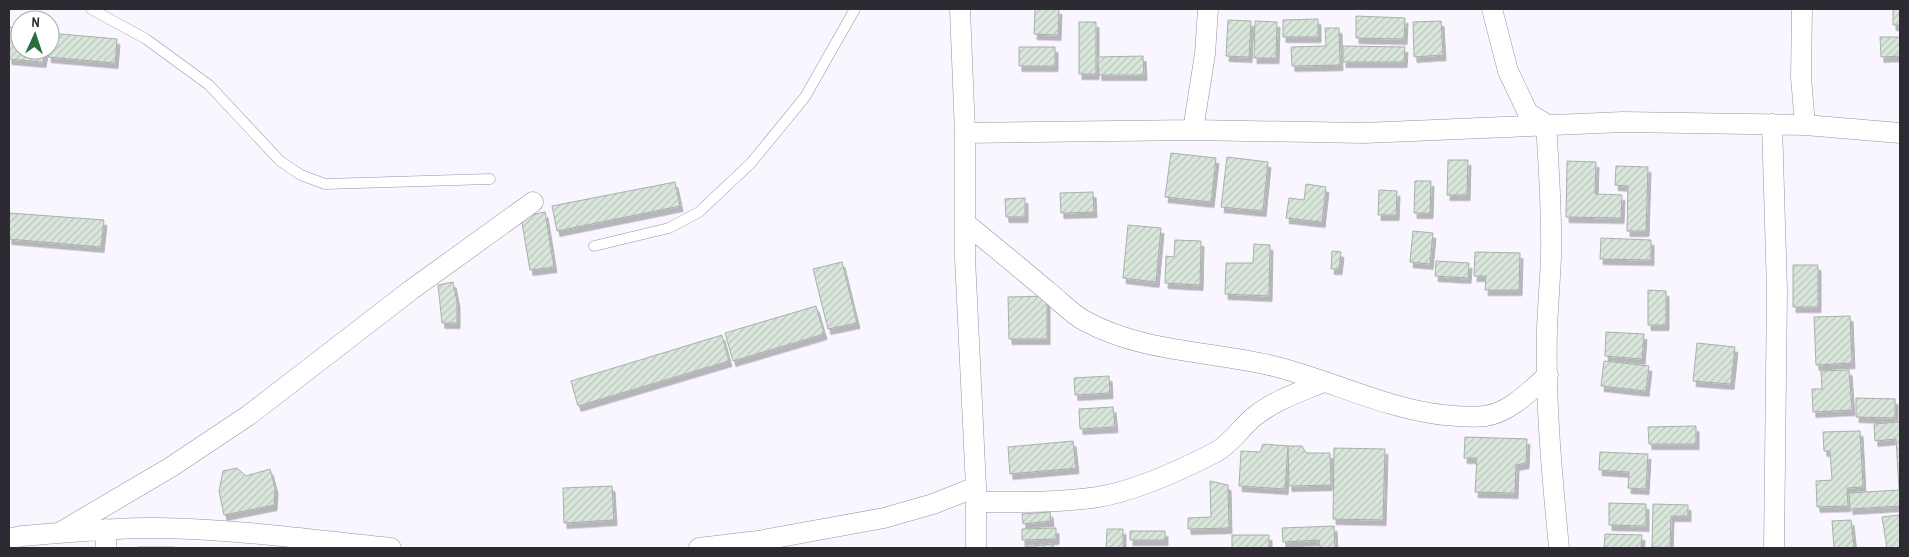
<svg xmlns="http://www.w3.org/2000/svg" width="1909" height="557" font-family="'Archivo Narrow',sans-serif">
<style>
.building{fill:url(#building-hatch);stroke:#a5b2a7;filter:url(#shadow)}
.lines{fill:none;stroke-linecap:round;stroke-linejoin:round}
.service-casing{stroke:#9792a0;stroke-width:11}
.minor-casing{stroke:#9792a0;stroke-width:21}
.service{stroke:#fff;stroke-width:10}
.minor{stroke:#fff;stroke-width:20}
</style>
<defs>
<pattern id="building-hatch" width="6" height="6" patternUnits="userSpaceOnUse" patternTransform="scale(1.25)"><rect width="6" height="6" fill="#d9e6db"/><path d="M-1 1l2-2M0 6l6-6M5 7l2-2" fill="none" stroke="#bbc5bc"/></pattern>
<filter id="shadow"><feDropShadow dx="3" dy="5.5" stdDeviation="0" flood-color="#0004"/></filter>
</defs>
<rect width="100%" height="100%" fill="#f9f6ff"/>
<!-- building -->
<path class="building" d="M 1035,9 L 1059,9 L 1058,35 L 1034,34 Z
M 1893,9 L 1900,9 L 1900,25 L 1893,25 Z
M 1356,16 L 1405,18 L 1404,39 L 1356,38 Z
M 1318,19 L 1318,37 L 1283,37 L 1283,20 Z
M 1228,20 L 1251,21 L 1249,57 L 1226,56 Z
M 1255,21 L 1277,22 L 1276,58 L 1254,58 Z
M 1441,21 L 1443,55 L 1414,57 L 1413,22 Z
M 1079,22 L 1096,22 L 1096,74 L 1079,74 Z
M 9,27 L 20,28 L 20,50 L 45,50 L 43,62 L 9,59 Z
M 1325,28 L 1339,28 L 1340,65 L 1292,66 L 1291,47 L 1326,46 Z
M 50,33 L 117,39 L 115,63 L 48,57 Z
M 1880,37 L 1900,37 L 1900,56 L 1881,57 Z
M 1343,46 L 1405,47 L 1404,62 L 1343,62 Z
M 1019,47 L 1055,47 L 1055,66 L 1019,66 Z
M 1143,56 L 1144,75 L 1099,75 L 1098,57 Z
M 1171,153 L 1216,158 L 1211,202 L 1165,197 Z
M 1227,157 L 1268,162 L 1263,211 L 1221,207 Z
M 1448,160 L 1468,160 L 1467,195 L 1447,195 Z
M 1567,161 L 1596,162 L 1595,194 L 1622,195 L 1621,218 L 1566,217 Z
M 1616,166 L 1648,167 L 1646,231 L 1627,231 L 1628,186 L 1615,185 Z
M 1415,181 L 1431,181 L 1430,213 L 1414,213 Z
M 675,182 L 680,206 L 557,231 L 552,206 Z
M 1306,184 L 1326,187 L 1322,222 L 1286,218 L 1289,198 L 1304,200 Z
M 1379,190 L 1397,191 L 1396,215 L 1378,215 Z
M 1093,192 L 1094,212 L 1061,213 L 1060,193 Z
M 1025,198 L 1025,217 L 1006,217 L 1005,199 Z
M 545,212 L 554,267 L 530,270 L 521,217 Z
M 9,213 L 104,220 L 101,247 L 9,239 Z
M 1128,225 L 1161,228 L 1156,282 L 1123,278 Z
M 1413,231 L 1433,233 L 1430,264 L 1410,262 Z
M 1601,238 L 1651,240 L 1651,260 L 1600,259 Z
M 1175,240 L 1201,241 L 1200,285 L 1165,283 L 1166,256 L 1174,257 Z
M 1254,244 L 1270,245 L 1269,296 L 1225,294 L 1226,263 L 1253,263 Z
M 1332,251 L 1341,252 L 1339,269 L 1331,269 Z
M 1475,252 L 1520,253 L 1519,290 L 1485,290 L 1486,276 L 1474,276 Z
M 1436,261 L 1469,263 L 1468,278 L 1435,276 Z
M 842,262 L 857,323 L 828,329 L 813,269 Z
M 1793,265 L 1818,265 L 1818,307 L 1793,307 Z
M 453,282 L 457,302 L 457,323 L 442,323 L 438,285 Z
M 1648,290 L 1666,291 L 1666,325 L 1648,325 Z
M 1047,296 L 1047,339 L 1009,339 L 1008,297 Z
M 816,306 L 824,334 L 733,361 L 725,333 Z
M 1850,316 L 1852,363 L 1816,365 L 1814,317 Z
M 1606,332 L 1644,334 L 1642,359 L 1605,356 Z
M 722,335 L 729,361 L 578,406 L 571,381 Z
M 1697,343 L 1735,347 L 1731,384 L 1693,381 Z
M 1604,361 L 1649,366 L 1646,391 L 1601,386 Z
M 1849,370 L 1852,410 L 1813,412 L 1812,389 L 1822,389 L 1821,371 Z
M 1109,376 L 1110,393 L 1075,395 L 1074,378 Z
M 1856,398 L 1895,399 L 1895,418 L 1856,417 Z
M 1113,407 L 1115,427 L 1080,429 L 1079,409 Z
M 1900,422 L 1900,506 L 1850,509 L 1849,493 L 1899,490 L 1896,439 L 1875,441 L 1874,424 Z
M 1696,426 L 1696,444 L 1649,444 L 1648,427 Z
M 1860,431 L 1863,487 L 1847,488 L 1848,506 L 1817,507 L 1816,481 L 1832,480 L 1830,451 L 1824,451 L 1823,432 Z
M 1465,437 L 1527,439 L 1526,463 L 1516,465 L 1515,493 L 1475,492 L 1477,458 L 1464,458 Z
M 1073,441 L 1076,468 L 1010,474 L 1008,447 Z
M 1263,444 L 1288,446 L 1285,489 L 1239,486 L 1241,451 L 1260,452 Z
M 1288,446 L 1302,446 L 1306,453 L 1330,453 L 1331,485 L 1289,486 Z
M 1334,448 L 1385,449 L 1383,520 L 1333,519 Z
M 1600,452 L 1648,454 L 1646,489 L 1628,488 L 1629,472 L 1599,470 Z
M 237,468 L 246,476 L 270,469 L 275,488 L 274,505 L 224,515 L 219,491 L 223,471 Z
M 1210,481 L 1228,485 L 1229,528 L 1188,529 L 1188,518 L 1211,517 Z
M 612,486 L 614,520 L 564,523 L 563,488 Z
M 1609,503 L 1646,504 L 1646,526 L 1609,525 Z
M 1653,504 L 1688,505 L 1688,516 L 1671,516 L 1670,548 L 1652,547 Z
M 1050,512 L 1051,521 L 1023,524 L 1022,514 Z
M 1899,515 L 1900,548 L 1887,548 L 1882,517 Z
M 1851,520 L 1854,548 L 1834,548 L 1832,521 Z
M 1334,526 L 1335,548 L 1320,548 L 1319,540 L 1283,542 L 1282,528 Z
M 1056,528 L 1056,539 L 1022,540 L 1022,529 Z
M 1107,529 L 1123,529 L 1123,548 L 1106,548 Z
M 1130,531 L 1165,531 L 1165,540 L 1130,540 Z
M 1605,534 L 1642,535 L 1641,548 L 1604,548 Z
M 1232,535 L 1269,535 L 1269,548 L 1232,548 Z
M 1053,544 L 1054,548 L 1024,548 L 1024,547 Z
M 138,547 L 175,547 L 175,548 L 138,548 Z"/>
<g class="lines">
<defs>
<path id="service" d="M 91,9 L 146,39 L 209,85 L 280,161 L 301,175 L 325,184 L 490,179
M 594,246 L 669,228 L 699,212 L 751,163 L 805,97 L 855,9"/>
<path id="minor" d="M 960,9 L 965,133 L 965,258 L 976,487 L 976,548
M 1492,9 L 1508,71 L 1528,113 L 1546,124 C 1549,168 1552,212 1551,257 C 1550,281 1548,305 1547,329 C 1545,402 1552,475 1559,548
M 1802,9 L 1801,77 L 1805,125
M 1772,124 L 1777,290 L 1774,548
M 1193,130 L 1205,54 L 1208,9
M 965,133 L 1193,130 L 1364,133 L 1623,122 L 1805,125 L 1900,133
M 965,223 C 994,246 1022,270 1050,293 C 1061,302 1073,315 1085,321 C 1142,352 1208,351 1269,365 C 1329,379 1382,408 1444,415 C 1457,416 1471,418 1485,416 C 1509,413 1530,391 1548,375
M 976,502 C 1017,502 1058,503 1098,497 C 1135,491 1183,469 1216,452 C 1232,443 1241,427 1255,416 C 1275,400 1300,392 1323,382
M 59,533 L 171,467 L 249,415 L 411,290 L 533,202
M 9,539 L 21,536 C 66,533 112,527 157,528 C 235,529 314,540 391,548
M 106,548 L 106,529
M 699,548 L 758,541 L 884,518 L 933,504 L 976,487"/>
</defs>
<!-- service casing -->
<use href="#service" class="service-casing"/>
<!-- minor casing -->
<use href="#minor" class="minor-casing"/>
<!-- service -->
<use href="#service" class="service"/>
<!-- minor -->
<use href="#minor" class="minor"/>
</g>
<!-- border -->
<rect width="1909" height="557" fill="none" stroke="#2d2b31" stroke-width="20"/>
<!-- north arrow -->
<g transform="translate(35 35) rotate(3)"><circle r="24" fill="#ffffff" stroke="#abaaad"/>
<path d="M0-4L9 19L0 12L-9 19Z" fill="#286f3b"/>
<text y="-8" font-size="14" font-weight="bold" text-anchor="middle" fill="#2d2b31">N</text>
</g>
</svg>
